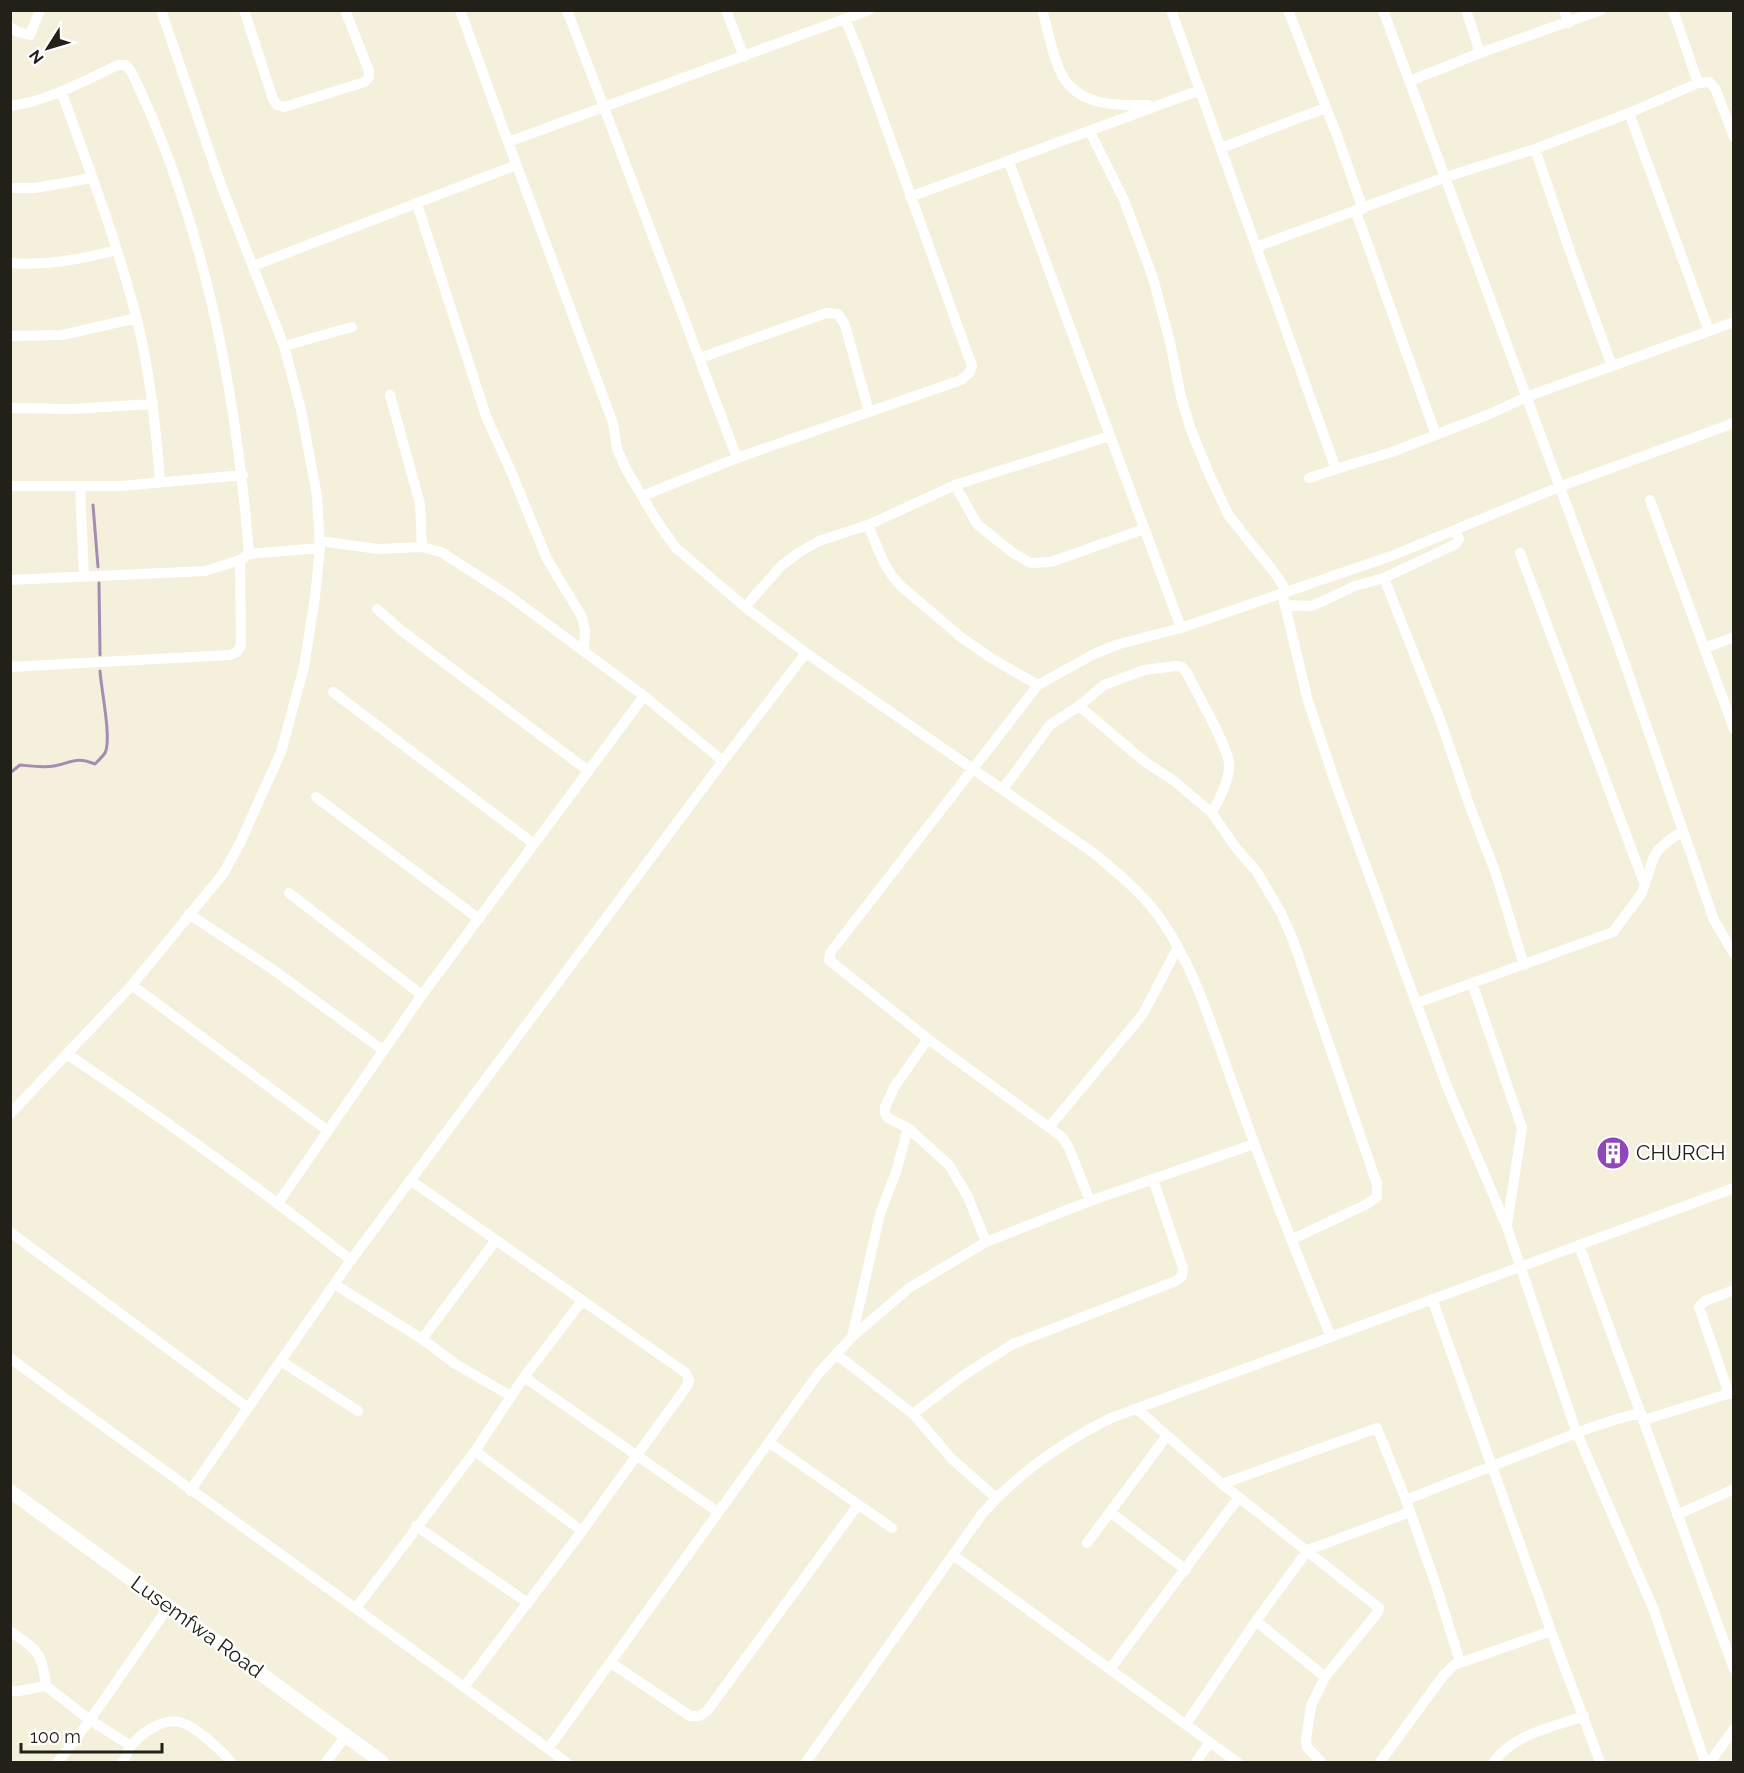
<svg xmlns="http://www.w3.org/2000/svg" width="1744" height="1773" font-family="Raleway,sans-serif">
<style>
.lines{fill:none;stroke-linecap:round;stroke-linejoin:round}
.stream{stroke:#a48cb2;stroke-width:3}
.minor{stroke:#fff;stroke-width:10}
.tertiary{stroke:#fff;stroke-width:14}
.labels{text-anchor:middle;stroke-width:4.5;stroke-linejoin:round;paint-order:stroke}
.poi-label{font-size:21px;fill:#222119;stroke:#fff;text-anchor:start}
.street-label{font-size:21px;fill:#222119;stroke:#fff}
</style>
<rect width="100%" height="100%" fill="#f5f0db"/>
<g class="lines">
<!-- stream -->
<path class="stream" d="M 93,505 L 98,567
M 99,583 L 100,655
M 10,773 L 20,765 C 31,766 43,768 54,766 C 71,763 76,756 95,764 C 98,761 102,757 105,753 C 112,739 101,689 100,671"/>
<!-- minor -->
<path class="minor" d="M 244,10 L 273,99 L 277,105 L 284,107 L 365,82 L 369,77 L 369,71 L 345,10
M 460,10 L 508,142 L 613,423 L 617,449 L 627,471 L 658,523 L 676,548 L 745,607 L 806,653 L 1095,854 C 1118,874 1145,895 1162,921 C 1199,975 1217,1043 1240,1104 C 1268,1183 1299,1260 1331,1337
M 567,10 L 737,458
M 726,10 L 744,57
M 1042,10 C 1049,31 1051,54 1061,73 C 1077,106 1116,106 1148,105
M 1171,10 L 1336,469 L 1392,452 L 1492,413 L 1526,397 L 1734,322
M 1288,10 L 1336,133 L 1363,209
M 1383,10 L 1618,644 L 1714,920 L 1734,954
M 1466,10 L 1480,53
M 1564,10 L 1569,23
M 1673,10 L 1698,83
M 10,27 L 18,32 L 30,35 L 40,10
M 1410,81 L 1480,53 L 1601,10
M 61,91 C 88,165 116,239 136,316 C 150,370 156,427 160,482
M 10,106 C 49,101 83,81 118,65 L 126,65 L 131,71 C 204,221 236,389 249,554
M 1629,113 L 1709,331
M 1090,132 L 1124,200 L 1153,278 L 1170,342 L 1181,397 L 1191,430 L 1209,474 L 1229,516 L 1274,572 L 1287,592
M 508,142 L 869,10
M 1221,148 L 1325,108
M 1535,149 L 1572,257 L 1612,366
M 1009,162 L 1181,628
M 10,188 L 35,188 L 92,178
M 910,197 L 1200,90
M 417,204 L 487,419 L 510,469 L 547,559 L 582,617 L 585,630 L 584,649
M 1356,212 L 1436,435
M 1256,247 L 1446,177 L 1535,149 L 1629,113 L 1698,83 L 1709,82 L 1715,88 L 1734,137
M 10,263 C 47,266 82,259 117,250
M 253,266 L 516,165
M 10,336 L 62,335 L 137,318
M 284,346 L 352,327
M 700,358 L 826,313 L 838,314 L 845,325 L 869,412
M 390,395 L 420,504 L 422,547
M 10,408 L 71,409 L 153,404
M 1309,478 L 1336,469
M 955,485 L 977,524 L 1013,553 L 1031,563 L 1051,562 L 1144,529
M 10,486 L 121,486 L 243,475
M 80,487 L 84,575
M 642,496 L 737,458 L 961,380 L 969,373 L 972,366 L 860,55 L 845,19
M 1650,500 L 1734,729
M 868,525 L 883,561 L 892,576 L 902,587 L 962,638 L 991,658 L 1038,685
M 320,541 L 378,549 L 422,547 L 441,552 L 508,595 L 644,696
M 1520,553 L 1645,885
M 1384,578 L 1441,722 L 1470,807 L 1495,871 L 1524,965
M 10,580 L 205,571 L 240,560 L 249,554 L 320,548
M 1282,593 L 1308,701 L 1335,782 L 1446,1084 L 1507,1227 L 1576,1431 L 1653,1608 L 1705,1762
M 1285,605 L 1311,606 L 1321,602 L 1355,586 L 1384,578 L 1456,544 L 1459,539 L 1455,530
M 745,607 L 780,567 L 798,553 L 819,541 L 868,525 L 955,485 L 1110,436
M 377,609 L 402,631 L 587,770
M 1705,648 L 1734,637
M 10,667 L 230,655 L 237,652 L 241,645 L 240,560
M 333,692 L 534,844
M 1079,706 L 1145,762 L 1173,780 L 1212,813 L 1236,848 L 1257,872 L 1281,913 L 1293,940 L 1377,1184 L 1377,1197 L 1367,1204 L 1291,1240
M 1003,789 L 1050,725 L 1079,706 L 1104,685 L 1144,670 L 1176,666 L 1182,667 L 1187,673 C 1196,692 1228,746 1229,764 C 1230,780 1219,799 1212,813
M 316,797 L 479,919
M 289,893 L 422,995
M 189,914 L 275,971 L 384,1051
M 1472,983 L 1522,1128 L 1507,1225
M 132,985 L 328,1131
M 1417,1003 L 1613,932 L 1642,893 L 1653,859 L 1658,850 L 1672,838 L 1683,832
M 928,1039 L 895,1086 L 885,1107 L 885,1113 L 888,1118 L 908,1128 L 949,1165 L 968,1197 L 986,1242
M 67,1054 C 164,1119 259,1188 351,1260
M 10,1114 L 132,985 L 223,874 L 240,843 L 281,752 L 304,667 L 315,597 L 320,548 L 317,496 L 301,410 L 284,346 L 221,185 L 161,10
M 1050,1126 L 1143,1014 L 1178,947
M 410,1180 L 686,1373 L 689,1381 L 687,1386 L 582,1531 L 464,1687
M 1090,1201 L 1069,1148 L 1062,1137 L 928,1039 L 829,960 L 830,953 L 1038,685 L 1094,654 L 1119,644 L 1181,628 L 1394,555 L 1559,487 L 1734,423
M 278,1203 L 422,995 L 644,696 L 723,761
M 10,1232 L 248,1408
M 1579,1245 L 1734,1669
M 334,1284 L 422,1339 L 457,1365 L 511,1396
M 1432,1299 L 1551,1631 L 1600,1762
M 852,1337 L 880,1214 L 896,1172 L 908,1128
M 422,1339 L 496,1240
M 836,1354 L 913,1414 L 952,1459 L 996,1498
M 10,1358 C 195,1494 383,1626 566,1762
M 281,1361 L 358,1411
M 524,1377 L 718,1512
M 1729,1394 L 1699,1307 L 1705,1301 L 1734,1290
M 1137,1409 L 1222,1484 L 1379,1608 L 1378,1612 L 1325,1677 L 1311,1706 L 1306,1740 L 1307,1747 L 1321,1762
M 913,1414 L 964,1375 L 1013,1344 L 1176,1281 L 1182,1276 L 1183,1268 L 1153,1179
M 1644,1420 L 1734,1392
M 770,1443 L 892,1528
M 475,1451 L 582,1531
M 1222,1484 L 1377,1428 L 1406,1500 L 1437,1588 L 1460,1662
M 190,1491 L 351,1260 L 723,761 L 806,653
M 1406,1500 C 1448,1483 1490,1467 1531,1451 C 1570,1436 1599,1422 1641,1413
M 1110,1512 L 1186,1570
M 1677,1515 L 1734,1489
M 416,1526 L 528,1603
M 1087,1543 L 1166,1437
M 953,1555 L 1237,1762
M 356,1608 L 475,1451 L 524,1377 L 582,1301
M 1256,1621 L 1325,1677
M 10,1631 C 38,1651 42,1652 46,1686 L 90,1720 L 131,1746
M 611,1663 L 690,1716 L 699,1716 L 707,1711 L 858,1505
M 1110,1669 L 1239,1497
M 10,1691 L 19,1691 L 46,1686
M 1186,1724 L 1256,1621 L 1308,1550 L 1410,1512
M 548,1749 L 818,1374 L 852,1337 L 909,1288 L 986,1242 L 1090,1201 L 1254,1144
M 58,1762 L 90,1720 L 169,1606
M 123,1762 C 126,1757 128,1750 131,1746 C 142,1732 163,1718 180,1722 C 195,1726 222,1751 231,1762
M 326,1762 L 346,1736
M 806,1762 L 982,1514 C 1018,1473 1063,1442 1111,1418 L 1734,1188
M 1196,1762 L 1210,1742
M 1380,1762 L 1443,1676 L 1454,1665 L 1551,1631
M 1494,1762 C 1513,1734 1553,1727 1584,1716
M 1710,1762 L 1734,1729"/>
<!-- tertiary -->
<path class="tertiary" d="M 10,1491 L 382,1762"/>
</g>
<!-- icons -->
<defs>
<symbol id="building-disc" viewBox="-11 -11 22 22"><circle r="9.5" fill="#9047ba" stroke="#fff"/><path d="M-4-6H4V6H1V3H-1V6H-4ZM-2.5-4.3h1.7v1.8h-1.7ZM.8-4.3h1.7v1.8H.8ZM-2.5-1h1.7V.8h-1.7ZM.8-1h1.7V.8H.8Z" fill="#fff"/></symbol>
</defs>
<g fill-rule="evenodd">
<use href="#building-disc" x="1594" y="1134" width="38" height="38"/>
</g>
<g class="labels">
<!-- poi labels -->
<g class="poi-label">
<text x="1636" y="1160">CHURCH</text>
</g>
<!-- street labels -->
<g class="street-label">
<text transform="translate(197 1627) rotate(36)" y="7">Lusemfwa Road</text>
</g>
</g>
<!-- border -->
<rect width="1744" height="1773" fill="none" stroke="#222119" stroke-width="24"/>
<!-- north arrow -->
<g transform="translate(48 48) rotate(233)" stroke="#ffffff" stroke-width="4.5" paint-order="stroke">
<path d="M0-4.5L10 22L0 15L-10 22Z" fill="#222119"/>
<text y="-9" font-size="16" font-weight="bold" text-anchor="middle" fill="#222119">N</text>
</g>
<!-- scale -->
<path d="M21 1743v9h141v-9" fill="none" stroke="#222119" stroke-width="3"/>
<text x="30" y="1743" font-size="18" fill="#222119" stroke="#ffffff" stroke-width="4.5" paint-order="stroke">100 m</text>
</svg>
